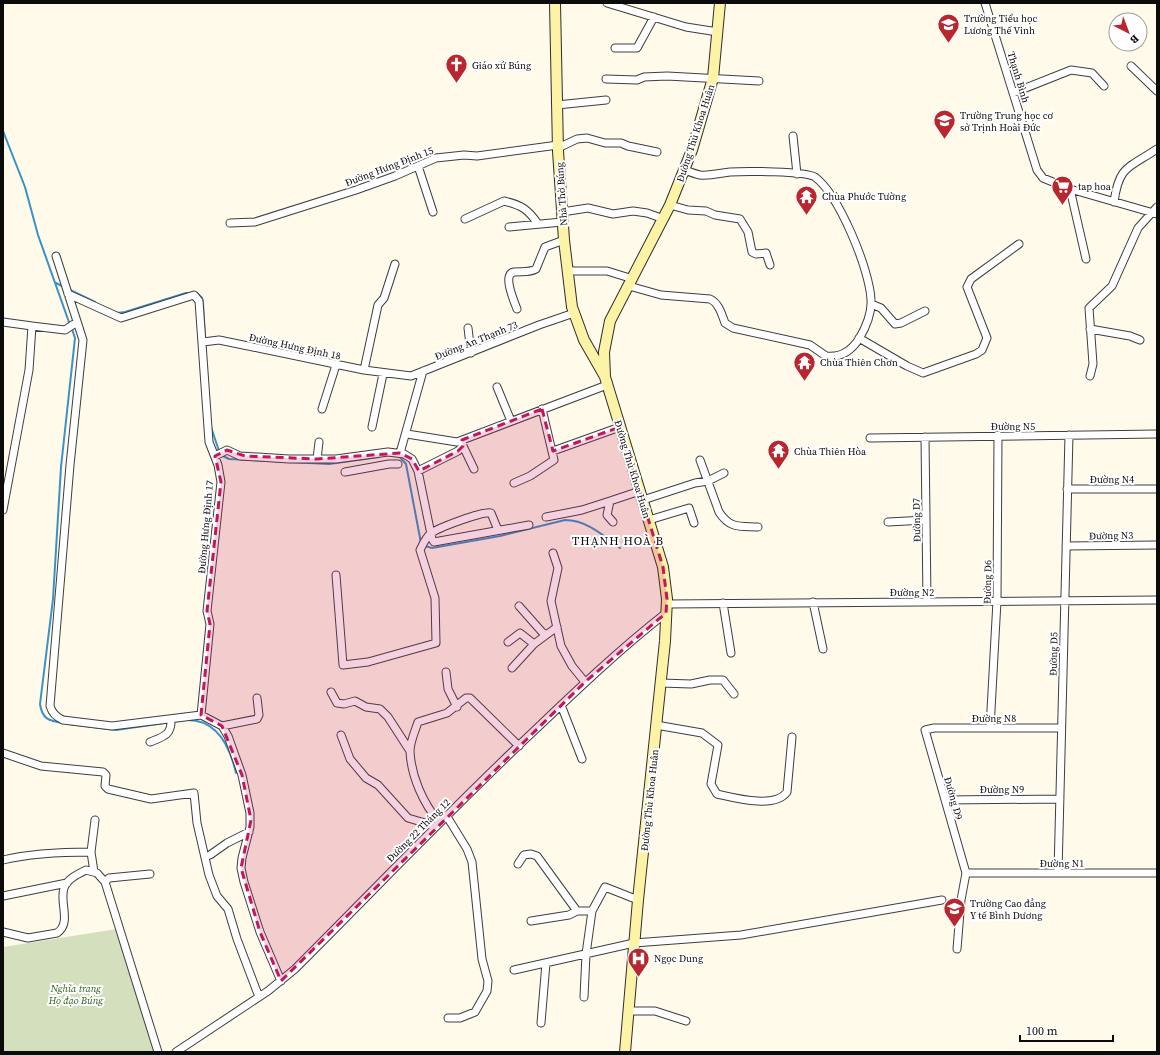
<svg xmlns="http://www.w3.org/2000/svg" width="1160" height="1055" font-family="'Source Serif 4',serif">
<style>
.cemetery{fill:#d4dfbd}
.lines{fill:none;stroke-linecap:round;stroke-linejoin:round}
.stream{stroke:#3892ca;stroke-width:2}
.street-casing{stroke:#3e3e3e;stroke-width:9}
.secondary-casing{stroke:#2d2d2d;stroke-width:12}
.street{stroke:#fff;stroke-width:7}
.secondary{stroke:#fdf3a6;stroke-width:10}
.marked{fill:#c2185b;fill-opacity:0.2;stroke:#c2185b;stroke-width:3;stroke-dasharray:8 5;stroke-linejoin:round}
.labels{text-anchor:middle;stroke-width:4;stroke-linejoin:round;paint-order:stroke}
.poi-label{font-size:10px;fill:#0b0b0b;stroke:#fff;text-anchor:start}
.street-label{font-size:10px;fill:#0b0b0b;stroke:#fff}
.park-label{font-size:10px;font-style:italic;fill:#2c611e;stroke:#fff}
.quarter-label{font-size:12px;letter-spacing:1px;fill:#0b0b0b;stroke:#fff}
</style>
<rect width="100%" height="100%" fill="#fffaea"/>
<!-- cemetery -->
<path class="cemetery" d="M 117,929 L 156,1052 L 3,1052 L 3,947 Z"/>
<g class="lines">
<!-- stream -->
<path class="stream" d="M 3,131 L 25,187 L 38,235 L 70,325
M 56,283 L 64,287
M 68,289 L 95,302
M 117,313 L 125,312 L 186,293 L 197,293 L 202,298 L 203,303 L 206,355
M 211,427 L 219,451
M 221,455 L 229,459 L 329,464 L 379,457
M 399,456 L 406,464 L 421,543
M 425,546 L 432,548 L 500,536 L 565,520 C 587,520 604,536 620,548
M 188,720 C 218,720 230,747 236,773
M 63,723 C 49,721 42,719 40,704 L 53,599 L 61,467 L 75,338 L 72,329
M 69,724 L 116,730 L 178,721"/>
<defs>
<path id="street" d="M 607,3 L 686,27 L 718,32
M 985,3 L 1037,170 L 1043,178 L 1070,189 L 1157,214
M 615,48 L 637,48 L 654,17
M 1131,66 L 1157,91
M 606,79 L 637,80 L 644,77 L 667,76 L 759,81
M 1013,93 L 1071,70 L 1092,73 L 1104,86
M 557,105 L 606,100
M 793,136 L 797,174
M 558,148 L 577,139 L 587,138 L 605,143 L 621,143 L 628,146 L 657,152
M 418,166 L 433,212
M 1070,189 L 1086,259
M 1114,202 C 1119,165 1129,168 1157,149
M 670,205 L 688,210 L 706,211 L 715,215 L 740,219 L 748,232 L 752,252 L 756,254 L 766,253 L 770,265
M 562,212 L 588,208 L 613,214 L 633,211 L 647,213 L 664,219
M 465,219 L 504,201 C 521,205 528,209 538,224
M 230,223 L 255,222 L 356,190 L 395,176 L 436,158 L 464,155 L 477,156 L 558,145
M 509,227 L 562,222
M 56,256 L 83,340 L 70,465 L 50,706 C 52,713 56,717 63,720 L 112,726 L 201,715 L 222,726 L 228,736 L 242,775 L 250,813 L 250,827 L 242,858 L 241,868 L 244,882 L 260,932 L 281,981
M 568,271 L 607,271 L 633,279
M 629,286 L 661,295 L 710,299 C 719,303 722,315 725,323 L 733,328 L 810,345 L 826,356 C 840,358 851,351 859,339 C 866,327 872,314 871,300 C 870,270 839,195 815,177 C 805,171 744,171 730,172 C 721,173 710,176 700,175 C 695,174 690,172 685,170
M 68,294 L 121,318 L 194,295 L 199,301 L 209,442 L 218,465 L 221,482 L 207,611 L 210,624 L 201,715
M 871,304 L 881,308 L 895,324 L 901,323 L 925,311
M 517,309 C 514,301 502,274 514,272 C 522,271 529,273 536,269 L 545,247 L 564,240
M 3,322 L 32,326
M 468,328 L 471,353
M 1090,329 L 1130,336 L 1140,340
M 859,338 L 907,366 L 923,373 L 976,354 L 982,350 L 987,338 L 967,287 L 971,279 L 1019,244
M 203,342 L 219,340 L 364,370 L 411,376 L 539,325 L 574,313
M 364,370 L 378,305 L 384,298 L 395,264
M 1090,376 L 1093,364 L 1089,308 L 1112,286 L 1138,228 L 1157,207
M 497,387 L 511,421
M 322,409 L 336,365
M 372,427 L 383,374
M 407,434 L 457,442 L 607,385
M 925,437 L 927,601
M 870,438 L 1157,434
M 463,446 L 474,469
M 553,451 L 620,427
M 400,453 L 423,371
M 215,456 L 227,450 L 240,456 L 289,459 L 336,459 L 388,452 L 404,454 L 412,459 L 418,471 L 432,539 L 434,542 L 529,525
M 317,459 L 319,442
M 700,460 L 719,512 C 730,529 740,526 758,527
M 418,471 L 458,451 L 463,446 L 462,440
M 345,472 L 389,464 L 398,464
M 514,483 L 530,476 L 554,460 L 542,409
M 1067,489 L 1157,489
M 643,500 L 695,483 L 708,481 L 724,473
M 3,510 L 29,370 L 32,326 L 65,330 L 77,322
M 546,517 L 582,510 L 610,501
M 649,520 L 689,508 L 694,523
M 613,522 L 607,515 L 610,501 L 640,491
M 888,522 L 926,520
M 1066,546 L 1157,545
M 553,553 L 558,568 L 551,601 L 561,646 L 572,666 L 585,682
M 336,575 L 343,665 L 368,662 L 436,643 L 435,598 L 420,550 C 423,544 425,539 430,534 C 437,528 483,511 491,513 L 498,530
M 813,602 L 823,649
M 723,603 L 731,653
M 667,604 L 1157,600
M 519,606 L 542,632 L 545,634
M 508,642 L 520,633 L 534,644
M 512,668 L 534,644 L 557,627
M 446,672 L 448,689 L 457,707
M 661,683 L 691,684 L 710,680 L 723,680 L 734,694
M 331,692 L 337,703 L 344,704 L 355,701 L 366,707 L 380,709 L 388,717 L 410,751
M 561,705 L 582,759
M 656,725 L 702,733 L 718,745 L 711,784 L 717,794 C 735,798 775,809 787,792 L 792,737
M 222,726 L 257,719 L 259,715 L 257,698
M 990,728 L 997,601 L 998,435
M 341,735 L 350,759 L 366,778 L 378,785 L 408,818 L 435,826
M 150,742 C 163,737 172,735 171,719
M 3,753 L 41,766 L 103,772 L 106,775 L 105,786 L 108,789 L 151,799 L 194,793 L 197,823 L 209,875 L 217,896 L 228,909 L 237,939 L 259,997
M 945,800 L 1060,799
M 446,815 L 467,849 L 472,862 L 482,959 L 488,981 L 487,991 L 475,1012 L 460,1018 L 448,1018
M 439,822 C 423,803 411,776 410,751 C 410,742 415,731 418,722 L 447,713 L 466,698 L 470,698 L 519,746
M 91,852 L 95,820
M 210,855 L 227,843 L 249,832
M 3,860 C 32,853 61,852 91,852 L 94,872
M 518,864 L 524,855 L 531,854 L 537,856 L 577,911 L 592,911 L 605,887 L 638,900
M 966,873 L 1157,873
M 1058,873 L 1069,435
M 150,874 L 109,878 L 105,882 L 158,1052
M 3,896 L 67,883
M 531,921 L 569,915 L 577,911
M 3,932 L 28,938 L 57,933 C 72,923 59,902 64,888 C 67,879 78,874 86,870 L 97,873 L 105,882
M 957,949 L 961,900 L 966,873 L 925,730 L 934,728 L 1061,728
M 514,970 L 634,943 L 741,935 L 942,900
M 584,997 L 586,954 L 592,911
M 629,1011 L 655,1011 L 686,1021
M 541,1023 L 546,963
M 176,1052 L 268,991 L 295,969 C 375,889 453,807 535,730 C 578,689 620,649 666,613"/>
<path id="secondary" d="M 555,3 L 558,151 L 564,240 L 572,307 L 584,340 L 604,375
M 625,1052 L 638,900 L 665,641 L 667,599 L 663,567 L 605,377 L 604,352 L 610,321 L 670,205 L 692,150 L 713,78 L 720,3"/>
</defs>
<!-- street casing -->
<use href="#street" class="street-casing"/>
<!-- secondary casing -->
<use href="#secondary" class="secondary-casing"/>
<!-- street -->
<use href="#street" class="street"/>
<!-- secondary -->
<use href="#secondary" class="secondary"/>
</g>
<!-- marked area -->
<path class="marked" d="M 542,409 L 553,451 L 620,427 L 663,567 L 667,599 L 666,613 L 585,682 L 281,981 L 260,932 L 241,868 L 251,820 L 242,775 L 222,726 L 201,715 L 210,624 L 207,611 L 221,482 L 215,456 L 227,450 L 245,456 L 317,459 L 400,453 L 412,459 L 419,471 L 458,451 L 463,446 L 462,440 Z"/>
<!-- icons -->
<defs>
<symbol id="school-pin" viewBox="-11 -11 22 30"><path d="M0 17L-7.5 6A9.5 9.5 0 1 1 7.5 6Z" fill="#b8272f" stroke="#fff"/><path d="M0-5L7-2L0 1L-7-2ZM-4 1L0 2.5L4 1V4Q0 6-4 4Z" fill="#fff"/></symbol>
<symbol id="church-pin" viewBox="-11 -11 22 30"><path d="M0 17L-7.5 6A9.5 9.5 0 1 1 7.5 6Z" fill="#b8272f" stroke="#fff"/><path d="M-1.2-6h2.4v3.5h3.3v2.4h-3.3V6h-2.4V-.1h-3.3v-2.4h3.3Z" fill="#fff"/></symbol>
<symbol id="supermarket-pin" viewBox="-11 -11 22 30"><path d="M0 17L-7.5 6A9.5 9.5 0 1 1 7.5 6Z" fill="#b8272f" stroke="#fff"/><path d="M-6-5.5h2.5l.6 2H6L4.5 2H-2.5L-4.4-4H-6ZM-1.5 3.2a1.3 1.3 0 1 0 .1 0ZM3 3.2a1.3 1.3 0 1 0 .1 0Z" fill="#fff"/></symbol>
<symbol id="temple-pin" viewBox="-11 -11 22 30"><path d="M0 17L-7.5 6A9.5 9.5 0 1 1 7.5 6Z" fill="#b8272f" stroke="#fff"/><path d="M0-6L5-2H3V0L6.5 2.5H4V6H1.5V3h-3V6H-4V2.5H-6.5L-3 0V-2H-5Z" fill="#fff"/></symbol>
<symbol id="university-pin" viewBox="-11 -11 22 30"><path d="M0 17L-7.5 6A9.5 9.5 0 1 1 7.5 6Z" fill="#b8272f" stroke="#fff"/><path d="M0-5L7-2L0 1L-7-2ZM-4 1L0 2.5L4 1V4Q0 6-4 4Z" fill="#fff"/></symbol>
<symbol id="hospital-pin" viewBox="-11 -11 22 30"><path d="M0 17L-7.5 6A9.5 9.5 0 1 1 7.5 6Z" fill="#b8272f" stroke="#fff"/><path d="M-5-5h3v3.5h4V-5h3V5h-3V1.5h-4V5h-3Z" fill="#fff"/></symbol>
</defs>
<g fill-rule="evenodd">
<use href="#school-pin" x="936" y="12" width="25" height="34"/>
<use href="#church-pin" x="444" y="52" width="25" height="34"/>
<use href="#school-pin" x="932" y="108" width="25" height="34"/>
<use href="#supermarket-pin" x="1050" y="174" width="25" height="34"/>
<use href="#temple-pin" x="794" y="184" width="25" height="34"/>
<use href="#temple-pin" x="792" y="350" width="25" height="34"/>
<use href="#temple-pin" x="766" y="438" width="25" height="34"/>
<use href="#university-pin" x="942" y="896" width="25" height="34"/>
<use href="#hospital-pin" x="626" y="946" width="25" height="34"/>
</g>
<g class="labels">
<!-- poi labels -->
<g class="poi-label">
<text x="964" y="22">Trường Tiểu học<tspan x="964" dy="12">Lương Thế Vinh</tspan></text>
<text x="472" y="69">Giáo xứ Búng</text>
<text x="960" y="119">Trường Trung học cơ<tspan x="960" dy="12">sở Trịnh Hoài Đức</tspan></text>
<text x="1078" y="190">tap hoa</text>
<text x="822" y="200">Chùa Phước Tường</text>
<text x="820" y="366">Chùa Thiên Chơn</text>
<text x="794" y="455">Chùa Thiên Hòa</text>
<text x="970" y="907">Trường Cao đẳng<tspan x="970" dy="12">Y tế Bình Dương</tspan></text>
<text x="654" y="962">Ngọc Dung</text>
</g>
<!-- street labels -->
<g class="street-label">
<text transform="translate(1019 77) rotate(73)" y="4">Thạnh Bình</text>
<text transform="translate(695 133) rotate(-72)" y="4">Đường Thủ Khoa Huân</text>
<text transform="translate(389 166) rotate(-21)" y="4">Đường Hưng Định 15</text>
<text transform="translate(561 194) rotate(-94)" y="4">Nhà Thờ Búng</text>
<text transform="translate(476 340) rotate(-22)" y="4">Đường An Thạnh 73</text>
<text transform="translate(295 346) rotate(12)" y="4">Đường Hưng Định 18</text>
<text x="1013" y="430">Đường N5</text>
<text transform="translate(633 469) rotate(73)" y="4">Đường Thủ Khoa Huân</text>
<text x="1112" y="483">Đường N4</text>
<text transform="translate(916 520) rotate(-91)" y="4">Đường D7</text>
<text transform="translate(205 527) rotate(-85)" y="4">Đường Hưng Định 17</text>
<text transform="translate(1111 535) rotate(-1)" y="4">Đường N3</text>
<text transform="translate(987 582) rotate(-89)" y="4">Đường D6</text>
<text x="912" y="596">Đường N2</text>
<text transform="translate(1053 654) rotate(-89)" y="4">Đường D5</text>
<text x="994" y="722">Đường N8</text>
<text x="1002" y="793">Đường N9</text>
<text transform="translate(954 798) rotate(74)" y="4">Đường D9</text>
<text transform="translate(649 800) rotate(-84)" y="4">Đường Thủ Khoa Huân</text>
<text transform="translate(418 830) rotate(-45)" y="4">Đường 22 Tháng 12</text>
<text x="1062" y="867">Đường N1</text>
</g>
<!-- park labels -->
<g class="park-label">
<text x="76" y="992">Nghĩa trang<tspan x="76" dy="12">Họ đạo Búng</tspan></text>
</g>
<!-- quarter labels -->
<g class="quarter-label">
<text x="618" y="545">THẠNH HOÀ B</text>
</g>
</g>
<!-- border -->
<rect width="1160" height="1055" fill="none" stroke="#0b0b0b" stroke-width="8"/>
<!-- north arrow -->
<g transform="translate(1128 32) rotate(138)"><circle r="19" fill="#ffffff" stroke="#9d9d9d"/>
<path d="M0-3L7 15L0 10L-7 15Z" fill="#b8272f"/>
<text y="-6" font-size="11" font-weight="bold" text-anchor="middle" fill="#0b0b0b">B</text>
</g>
<!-- scale -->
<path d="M1020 1035v6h93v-6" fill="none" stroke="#0b0b0b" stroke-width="2"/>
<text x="1026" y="1035" font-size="12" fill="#0b0b0b" stroke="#ffffff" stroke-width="3" paint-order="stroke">100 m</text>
</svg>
